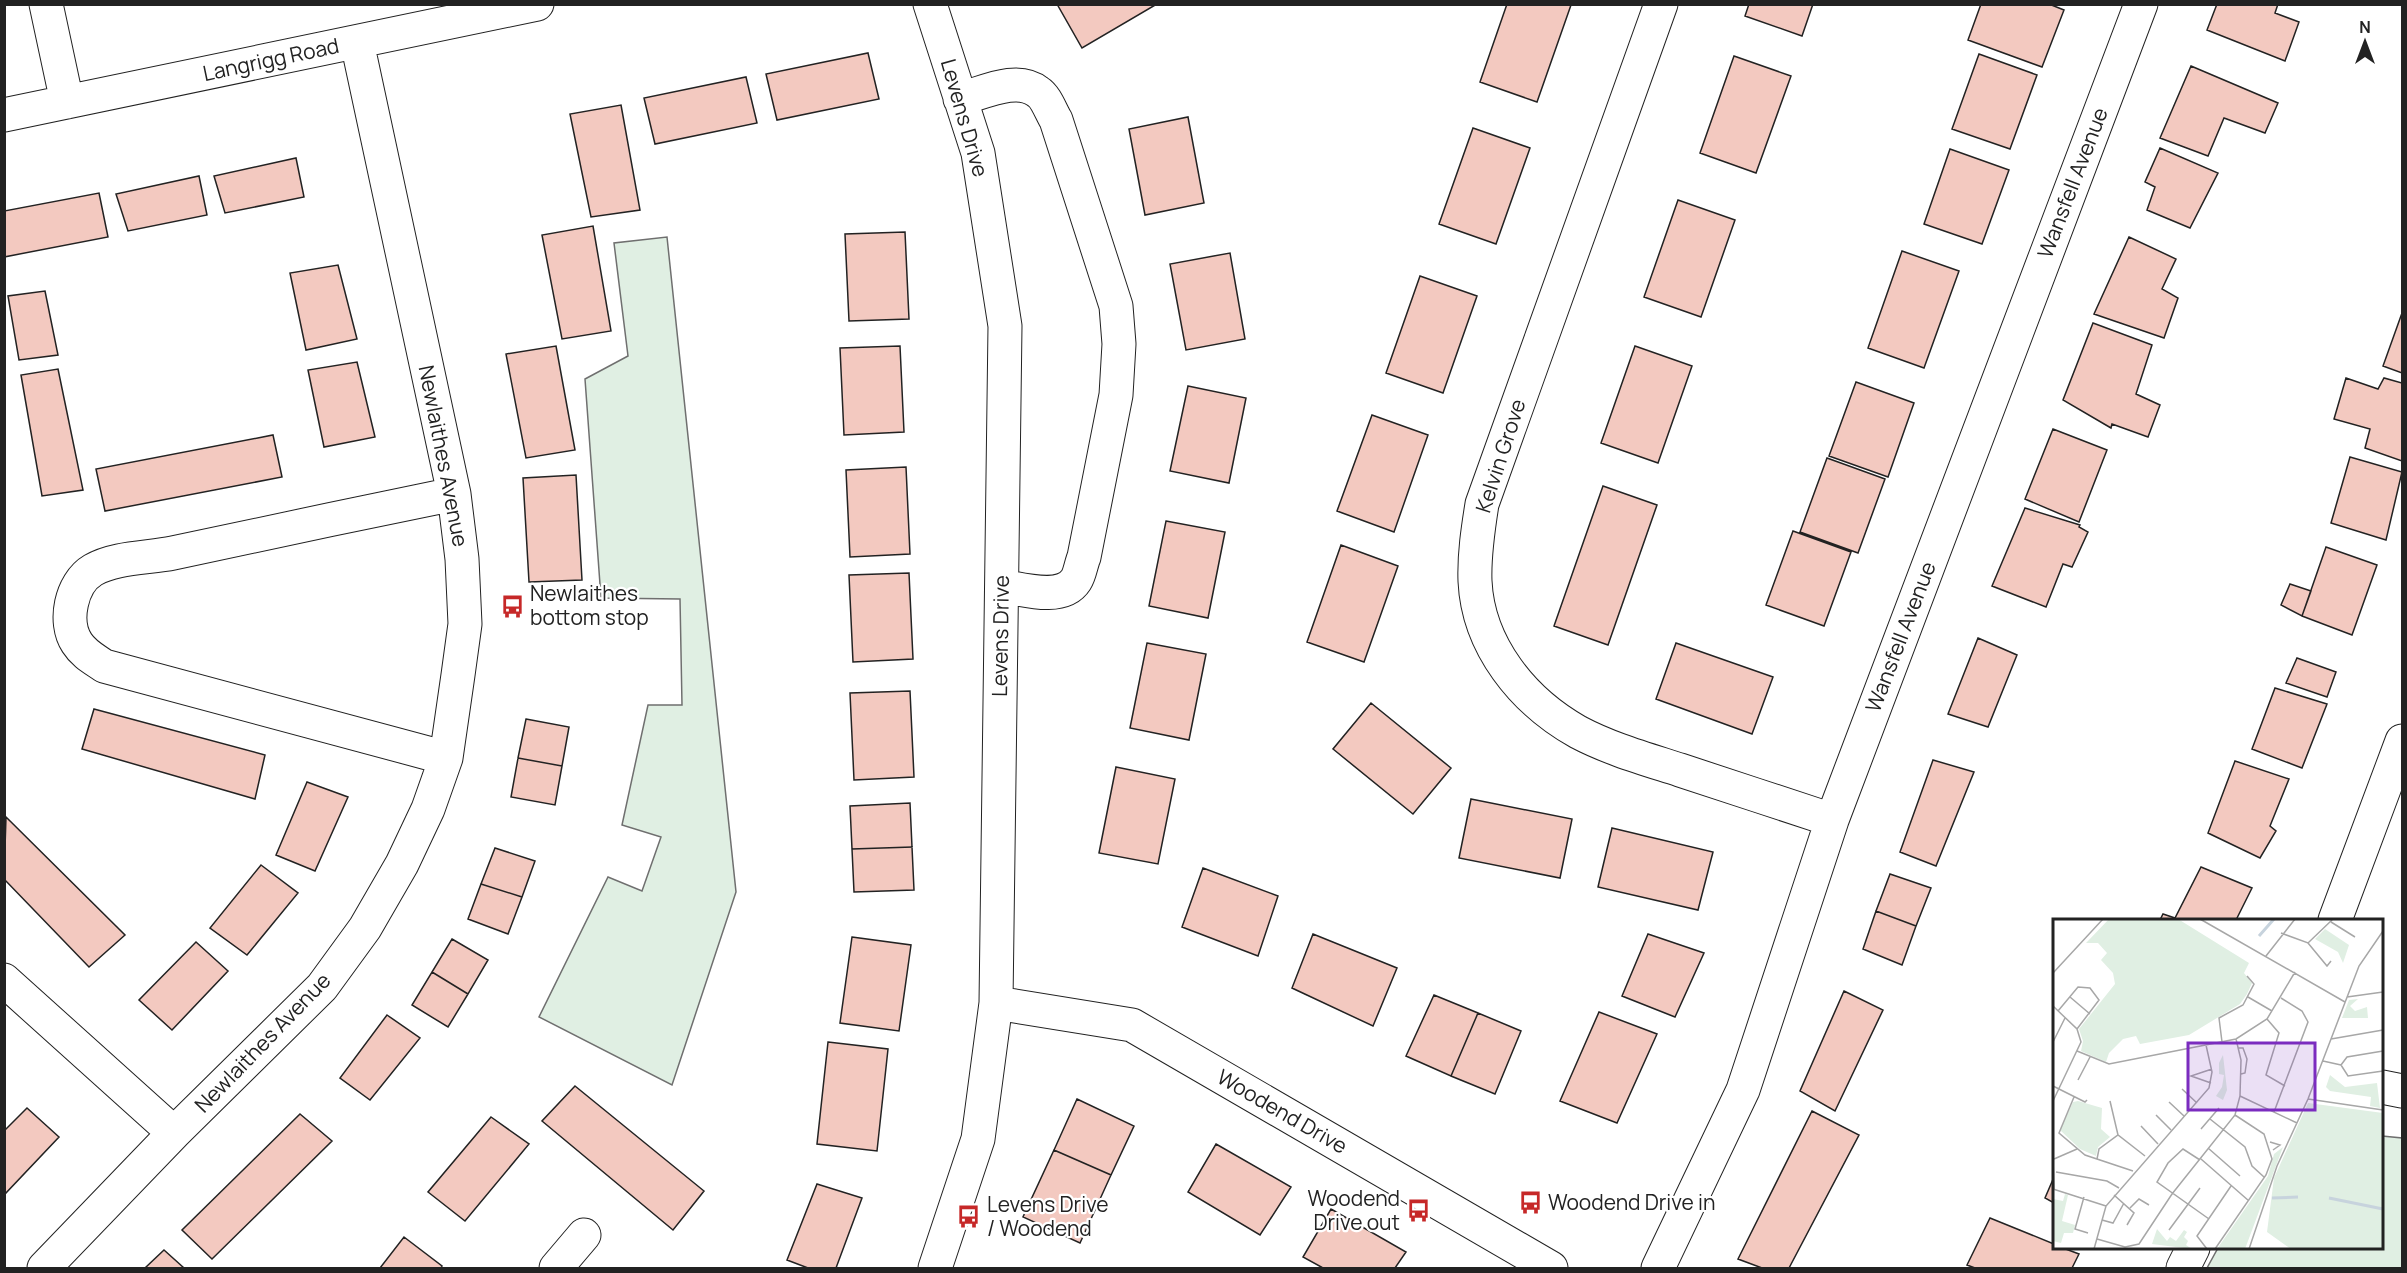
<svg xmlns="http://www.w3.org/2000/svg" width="2407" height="1273" font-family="Manrope,sans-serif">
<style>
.green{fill:#e0efe3;stroke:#6f6f6f;stroke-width:1.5}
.building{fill:#f3c9c0;stroke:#222;stroke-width:1.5}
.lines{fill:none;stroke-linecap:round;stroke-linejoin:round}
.minor-casing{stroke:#222;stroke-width:35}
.secondary-casing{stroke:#222;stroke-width:35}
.minor{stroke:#fff;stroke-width:33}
.secondary{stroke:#fff;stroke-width:33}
.labels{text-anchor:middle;stroke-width:4.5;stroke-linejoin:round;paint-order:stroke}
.street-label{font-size:21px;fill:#222;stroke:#fff}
.poi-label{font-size:21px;fill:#222;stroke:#fff;text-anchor:start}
.inset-river{fill:none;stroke:#c7d3dd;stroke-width:3}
.inset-road{fill:none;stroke:#a7a7a7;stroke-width:1.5}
.view{fill:#7b2cbf;fill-opacity:0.15;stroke:#7b2cbf;stroke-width:3}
.inset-edge{fill:none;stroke:#222;stroke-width:3}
</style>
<rect width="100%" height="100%" fill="#fff"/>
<!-- green -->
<path class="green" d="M 667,237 L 736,892 L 672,1085 L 539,1017 L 608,877 L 642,891 L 661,837 L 622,825 L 648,705 L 682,705 L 680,599 L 601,598 L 585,379 L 628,356 L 614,243 Z
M 2382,1136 L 2402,1138 L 2402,1268 L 2207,1268 L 2218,1248 L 2382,1248 Z"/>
<!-- building -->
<path class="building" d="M 1057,4 L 1157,4 L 1082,48 Z
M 1507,4 L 1571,5 L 1537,102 L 1480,82 Z
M 1749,4 L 1813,4 L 1802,36 L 1745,16 Z
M 1981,4 L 2049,4 L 2064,10 L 2042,67 L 1968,40 Z
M 2217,4 L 2278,4 L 2275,13 L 2299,22 L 2285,61 L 2207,30 Z
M 868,53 L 879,99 L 777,120 L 766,74 Z
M 1979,54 L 2037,75 L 2010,149 L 1952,129 Z
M 1734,56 L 1791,76 L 1756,173 L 1700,153 Z
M 2191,66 L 2278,103 L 2265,133 L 2224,118 L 2208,156 L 2160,138 Z
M 746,77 L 757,123 L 655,144 L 644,98 Z
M 621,105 L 640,210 L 591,217 L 570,114 Z
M 1188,117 L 1204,203 L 1145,215 L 1129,129 Z
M 1473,128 L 1530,148 L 1496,244 L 1439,224 Z
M 2160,148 L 2218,173 L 2190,228 L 2147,210 L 2155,187 L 2145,182 Z
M 1950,149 L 2009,170 L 1982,244 L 1924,224 Z
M 296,158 L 304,197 L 225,213 L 214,176 Z
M 199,176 L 207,215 L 128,231 L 116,194 Z
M 99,193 L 108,237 L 4,257 L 4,211 Z
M 1678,200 L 1735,220 L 1701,317 L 1644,297 Z
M 593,226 L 611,331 L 562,339 L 542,235 Z
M 905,232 L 909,319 L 849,321 L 845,234 Z
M 2129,237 L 2176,259 L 2162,289 L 2178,298 L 2164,338 L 2094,314 Z
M 1902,251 L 1959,271 L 1924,368 L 1868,348 Z
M 1230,253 L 1245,339 L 1186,350 L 1170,264 Z
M 338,265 L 357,339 L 306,350 L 290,273 Z
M 1420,276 L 1477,296 L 1443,393 L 1386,373 Z
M 45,291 L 58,355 L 19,360 L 8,296 Z
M 2402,313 L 2402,373 L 2383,366 Z
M 2093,323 L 2152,345 L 2136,394 L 2160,405 L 2148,437 L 2112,424 L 2111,428 L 2063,400 Z
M 556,346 L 575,450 L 526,458 L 506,354 Z
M 900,346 L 904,432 L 844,435 L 840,348 Z
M 1635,346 L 1692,366 L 1658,463 L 1601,443 Z
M 357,362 L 375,437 L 324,447 L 308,370 Z
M 58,369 L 83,490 L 42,496 L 21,375 Z
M 2346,378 L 2378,389 L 2384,378 L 2402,383 L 2402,461 L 2365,448 L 2370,429 L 2334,419 Z
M 1856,382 L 1914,403 L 1888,477 L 1829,456 Z
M 1188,386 L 1246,398 L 1229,483 L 1170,471 Z
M 1372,415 L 1428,435 L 1394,532 L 1337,511 Z
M 2053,429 L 2107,450 L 2079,522 L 2025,499 Z
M 273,435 L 282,477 L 105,511 L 96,469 Z
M 2350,457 L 2402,472 L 2386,540 L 2331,523 Z
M 1827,458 L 1885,479 L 1858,553 L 1800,532 Z
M 906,467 L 910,554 L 850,557 L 846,470 Z
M 576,475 L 582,580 L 529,582 L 523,478 Z
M 1603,486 L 1657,505 L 1608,645 L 1554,626 Z
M 2025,508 L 2080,525 L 2079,527 L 2088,532 L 2072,567 L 2063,564 L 2046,607 L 1992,586 Z
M 1166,521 L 1225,532 L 1208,618 L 1149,606 Z
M 1793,531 L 1851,552 L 1824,626 L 1766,605 Z
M 1341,545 L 1398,566 L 1364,662 L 1307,642 Z
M 2326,547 L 2377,565 L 2352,635 L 2302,616 Z
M 909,573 L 913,659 L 853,662 L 849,575 Z
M 2290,584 L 2311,591 L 2302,616 L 2281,605 Z
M 1978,638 L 2017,655 L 1988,727 L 1948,714 Z
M 1147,643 L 1206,654 L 1189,740 L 1130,728 Z
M 1676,643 L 1773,677 L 1752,734 L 1656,699 Z
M 2297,658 L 2336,672 L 2327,697 L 2286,683 Z
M 2275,688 L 2327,704 L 2302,768 L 2252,749 Z
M 910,691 L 914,777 L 854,780 L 850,693 Z
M 1371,703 L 1451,768 L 1413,814 L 1333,749 Z
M 94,709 L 265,755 L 255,799 L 82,749 Z
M 526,719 L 569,727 L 562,766 L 518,758 Z
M 518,758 L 562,766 L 555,805 L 511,797 Z
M 1933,760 L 1974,772 L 1936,866 L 1900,852 Z
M 2235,761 L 2289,779 L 2270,826 L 2276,831 L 2260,858 L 2208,833 Z
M 1116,767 L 1175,779 L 1158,864 L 1099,853 Z
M 307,782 L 348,797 L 315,871 L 276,855 Z
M 1471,799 L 1572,819 L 1560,878 L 1459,858 Z
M 910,803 L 912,847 L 852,849 L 850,806 Z
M 6,817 L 125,935 L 89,967 L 4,879 Z
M 1612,828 L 1713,852 L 1698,910 L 1598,887 Z
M 912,847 L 914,890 L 854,892 L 852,849 Z
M 495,848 L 535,861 L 522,897 L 481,884 Z
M 261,865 L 298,893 L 247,955 L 210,928 Z
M 2201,867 L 2252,888 L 2236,920 L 2160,920 L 2163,914 L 2175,918 Z
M 1203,868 L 1278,896 L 1258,956 L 1182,927 Z
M 1890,874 L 1931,888 L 1916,926 L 1876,911 Z
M 481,884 L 522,897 L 508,934 L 468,919 Z
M 1876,911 L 1916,926 L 1902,965 L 1863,949 Z
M 1313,934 L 1397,968 L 1373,1026 L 1292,988 Z
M 1648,934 L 1704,953 L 1675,1017 L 1622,996 Z
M 852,937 L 911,945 L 899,1031 L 840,1023 Z
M 452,939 L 488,960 L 468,994 L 432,972 Z
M 196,942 L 228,971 L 172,1030 L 139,1000 Z
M 432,972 L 468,994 L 448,1027 L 412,1005 Z
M 1844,991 L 1883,1010 L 1835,1111 L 1800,1091 Z
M 1434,995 L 1478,1013 L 1451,1076 L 1406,1056 Z
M 1599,1012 L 1657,1034 L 1617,1123 L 1560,1101 Z
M 1478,1013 L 1521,1031 L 1495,1094 L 1451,1076 Z
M 387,1015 L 420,1038 L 370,1100 L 340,1078 Z
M 828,1042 L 888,1049 L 877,1151 L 817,1144 Z
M 575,1086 L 704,1191 L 673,1230 L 542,1121 Z
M 1077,1099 L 1134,1126 L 1111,1175 L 1054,1150 Z
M 27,1108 L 59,1137 L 4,1195 L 4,1131 Z
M 1812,1111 L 1859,1135 L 1789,1268 L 1762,1268 L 1738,1259 Z
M 300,1114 L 332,1141 L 212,1259 L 182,1230 Z
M 491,1117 L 529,1144 L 465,1221 L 428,1192 Z
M 1216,1144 L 1291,1187 L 1260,1235 L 1188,1192 Z
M 1054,1150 L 1111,1175 L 1080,1243 L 1023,1217 Z
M 2054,1177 L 2054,1203 L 2045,1198 Z
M 817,1184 L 862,1198 L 836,1268 L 808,1268 L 787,1260 Z
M 1331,1209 L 1406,1252 L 1395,1268 L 1323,1268 L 1303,1257 Z
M 1990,1218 L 2054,1244 L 2054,1248 L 2063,1248 L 2079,1254 L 2072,1268 L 1975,1268 L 1967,1265 Z
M 404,1237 L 442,1266 L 441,1268 L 380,1268 Z
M 164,1250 L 184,1268 L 145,1268 Z"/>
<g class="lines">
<defs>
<path id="minor" d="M 46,4 L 67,102
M 930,4 L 978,153 L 1005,326 L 996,1003 L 978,1139 L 935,1268
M 1661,4 L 1482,504 C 1478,529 1474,555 1475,581 C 1478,646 1523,701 1578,732 C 1610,749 1646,759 1680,770 C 1731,787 1781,803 1832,820
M 960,99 C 983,93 1017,75 1038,92 C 1046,97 1051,112 1056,120 L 1116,306 L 1119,344 L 1116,395 L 1084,557 C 1081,564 1080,574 1076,580 C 1062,602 1022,589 1002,586
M 4,115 L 537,4
M 446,758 L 104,666 C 94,659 84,654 77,643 C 63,622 71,583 93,570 C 115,557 149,558 173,553 C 267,533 360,513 454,494
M 4,980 L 174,1133
M 996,1003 L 1132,1025 L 1551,1268
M 2382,1087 L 2402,1091
M 44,1268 L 174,1133 L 322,987 L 365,928 L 402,864 L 428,809 L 446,758 L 458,675 L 465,624 L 462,559 L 454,494 L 357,42
M 556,1268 L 584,1235
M 1658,1268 L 1743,1090 L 1832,820 L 2141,4"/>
<path id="secondary" d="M 2335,920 L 2402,741
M 2183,1268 L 2193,1248"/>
</defs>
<!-- minor casing -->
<use href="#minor" class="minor-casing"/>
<!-- secondary casing -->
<use href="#secondary" class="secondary-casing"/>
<!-- minor -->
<use href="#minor" class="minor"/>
<!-- secondary -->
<use href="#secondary" class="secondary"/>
</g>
<!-- icons -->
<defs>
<symbol id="bus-bare" viewBox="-9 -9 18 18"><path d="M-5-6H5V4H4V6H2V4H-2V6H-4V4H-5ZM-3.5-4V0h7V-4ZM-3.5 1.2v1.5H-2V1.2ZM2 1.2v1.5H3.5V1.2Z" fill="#c62828" stroke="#fff" stroke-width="2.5" paint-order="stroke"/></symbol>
</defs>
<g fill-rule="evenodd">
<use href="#bus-bare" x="496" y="590" width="33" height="33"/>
<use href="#bus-bare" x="1514" y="1186" width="33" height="33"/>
<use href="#bus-bare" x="1402" y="1194" width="33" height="33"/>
<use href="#bus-bare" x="952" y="1200" width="33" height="33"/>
</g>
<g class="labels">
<!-- street labels -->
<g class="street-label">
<text transform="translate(271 60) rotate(-12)" y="7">Langrigg Road</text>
<text transform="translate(964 118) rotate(74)" y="7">Levens Drive</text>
<text transform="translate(2073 183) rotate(-69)" y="7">Wansfell Avenue</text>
<text transform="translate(443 456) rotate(79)" y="7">Newlaithes Avenue</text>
<text transform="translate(1501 456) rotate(-72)" y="7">Kelvin Grove</text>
<text transform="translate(1001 636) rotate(-89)" y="7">Levens Drive</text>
<text transform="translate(1901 637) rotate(-69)" y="7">Wansfell Avenue</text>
<text transform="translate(263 1043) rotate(-46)" y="7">Newlaithes Avenue</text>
<text transform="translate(1282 1112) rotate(30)" y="7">Woodend Drive</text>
</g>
<!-- poi labels -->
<g class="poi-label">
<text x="530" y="601">Newlaithes<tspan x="530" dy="24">bottom stop</tspan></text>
<text x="1400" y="1206" text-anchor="end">Woodend<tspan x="1400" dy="24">Drive out</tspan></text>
<text x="1548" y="1210">Woodend Drive in</text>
<text x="987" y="1212">Levens Drive<tspan x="987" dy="24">/ Woodend</tspan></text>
</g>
</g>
<!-- overview -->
<g transform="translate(2053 919)">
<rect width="330" height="330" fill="#fff"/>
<path d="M 56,0 L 125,0 L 196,44 L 191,54 L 199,64 L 194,75 L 187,85 L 136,116 L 87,125 L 83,117 L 70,120 L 56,134 L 53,143 L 28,132 L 30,122 L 26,110 L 62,65 L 60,54 L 48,41 L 54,34 L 45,24 L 33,24 ZM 272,10 L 296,26 L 290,44 L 285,33 L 262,20 ZM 305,80 L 297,87 L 302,92 L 314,88 L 315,99 L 289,99 L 296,81 ZM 170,136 L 174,171 L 170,181 L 163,177 L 169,168 L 171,156 L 166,155 L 166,144 ZM 277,156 L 292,168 L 324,164 L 327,189 L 317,187 L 318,178 L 277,172 L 273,168 ZM 25,182 L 49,189 L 48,210 L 57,218 L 45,228 L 43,237 L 27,230 L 7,211 L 20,183 ZM 255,184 L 330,194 L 330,330 L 238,330 L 214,313 L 221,259 ZM 230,228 L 192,330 L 164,330 L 215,257 L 221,235 ZM 12,275 L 15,276 L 9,302 L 22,306 L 20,314 L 11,314 L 8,324 L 0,322 L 0,280 L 10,282 ZM 104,310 L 114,322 L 117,318 L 123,322 L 131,311 L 134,313 L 131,318 L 135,322 L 133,326 L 139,330 L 99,325 Z" fill="#e0efe3"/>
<path class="inset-river" d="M 206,17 L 221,0M 219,279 L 245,278M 276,279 L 330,290"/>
<path class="inset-road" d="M 147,0 L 292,83M 278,3 L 302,18M 228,14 L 255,24 L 280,0M 255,24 L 274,47 L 278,42M 213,37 L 242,0M 0,54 L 50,0M 17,78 L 37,95M 195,78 L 219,92M 294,78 L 330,73M 0,87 L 24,110 L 28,123 L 0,182M 5,92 L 25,68 L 37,69 L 46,81 L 24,110M 214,100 L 226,114 L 213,156 L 232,167M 278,120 L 330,111M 0,123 L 12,99M 169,123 L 166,99 L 190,86 L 201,65 L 194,57M 185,129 L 190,129 L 194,140 L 192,154 L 188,155M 24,132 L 56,145 L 183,120 L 214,100 L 242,53M 270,142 L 288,146M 288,146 L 295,157 L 330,152M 288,146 L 294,138 L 330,132M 25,161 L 37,138M 158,164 L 138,157 L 159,150M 0,167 L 32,183 L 34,181M 129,170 L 144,184M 187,177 L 244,204M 21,178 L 6,214 L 32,236 L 80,252M 255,180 L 330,191M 57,182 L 65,216M 116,183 L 131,197M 221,193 L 255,103 L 249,92 L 228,79M 103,196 L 118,211M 157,200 L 192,228 L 199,247 L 211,258M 88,207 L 105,225M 148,210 L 166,189M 217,223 L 227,226 L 220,231M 155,229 L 187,257M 0,239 L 1,270M 1,240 L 24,230M 44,240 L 46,230 L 65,216 L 92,237M 148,240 L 196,282M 147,241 L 130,230 L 115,244 L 104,263 L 156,300M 3,253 L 54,262 L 66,269M 0,270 L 53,287M 61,276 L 81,294 L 74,306M 31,278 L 22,310 L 35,314M 77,289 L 86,280 L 96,286M 49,301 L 60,304 L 71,284M 116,311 L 147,269M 44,320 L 72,328 L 86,325 L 119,275 L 182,196 L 187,177 L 188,141 L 183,120M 41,330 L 53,287 L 156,169 L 159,153 L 153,126M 154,330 L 144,317 L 178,267M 162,330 L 213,256 L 219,240 L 211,215 L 182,196M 196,330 L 224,247 L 255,180 L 306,47 L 330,12"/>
<path class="view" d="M 135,124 L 262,124 L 262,191 L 135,191 Z"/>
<rect width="330" height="330" class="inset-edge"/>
</g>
<!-- border -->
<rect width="2407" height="1273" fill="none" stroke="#222222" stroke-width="12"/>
<!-- north arrow -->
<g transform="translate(2365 42)" stroke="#ffffff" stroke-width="4.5" paint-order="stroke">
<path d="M0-4.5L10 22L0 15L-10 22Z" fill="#222222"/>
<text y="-9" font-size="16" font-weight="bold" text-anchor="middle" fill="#222222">N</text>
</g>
</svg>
